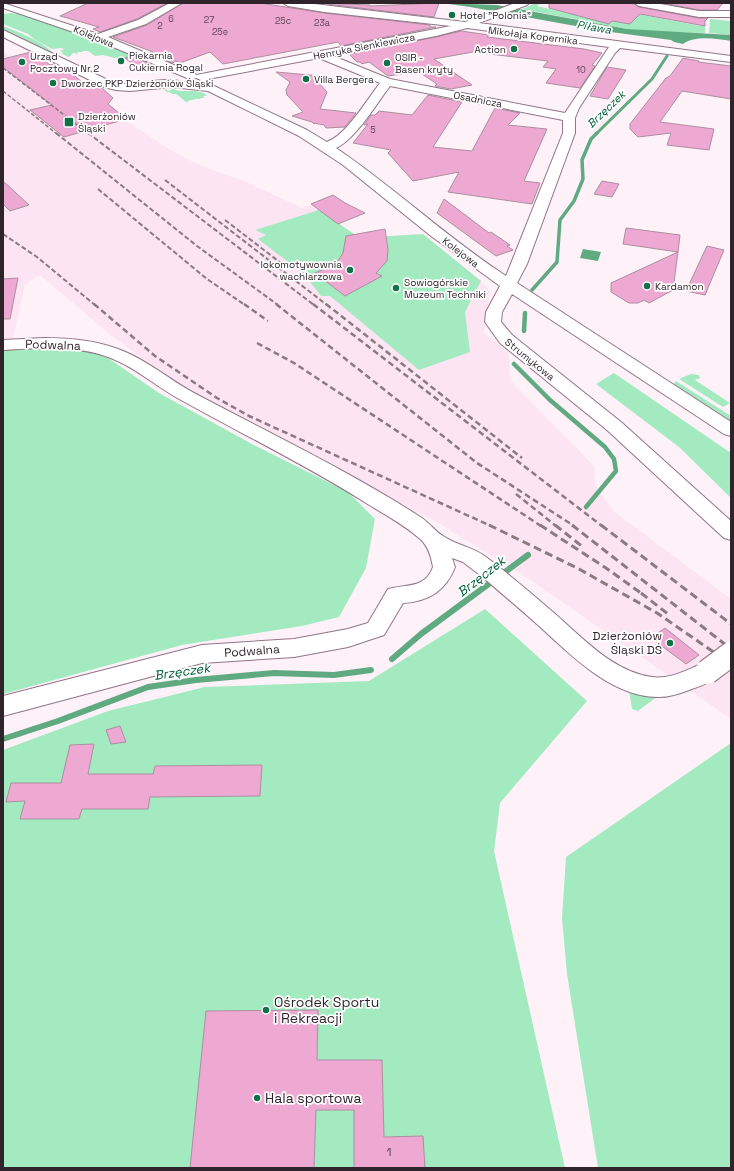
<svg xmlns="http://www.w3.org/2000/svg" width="734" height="1171" font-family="'Space Grotesk',sans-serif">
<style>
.built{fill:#fde4f2}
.green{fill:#a3eac0}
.water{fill:#60aa81}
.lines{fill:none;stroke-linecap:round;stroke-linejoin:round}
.stream-far3{stroke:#60aa81;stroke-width:3}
.stream-far2{stroke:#60aa81;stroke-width:3.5}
.stream-far1{stroke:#60aa81;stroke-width:4.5}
.stream{stroke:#60aa81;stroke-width:6}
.building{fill:#eea9d3;stroke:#ac8ea0}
.minor-casing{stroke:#927586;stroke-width:2}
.minor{fill:#fff;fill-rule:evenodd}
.rail-far3{stroke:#887b82;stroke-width:1.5;stroke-dasharray:4 2;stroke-linecap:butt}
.rail-far2{stroke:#887b82;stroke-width:2;stroke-dasharray:5 2.5;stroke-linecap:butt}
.rail-far1{stroke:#887b82;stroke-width:2.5;stroke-dasharray:6 3.5;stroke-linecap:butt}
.rail{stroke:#887b82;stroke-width:3;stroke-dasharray:8 4.5;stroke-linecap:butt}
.minor-bridge-casing{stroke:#927586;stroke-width:26;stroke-linecap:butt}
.minor-bridge{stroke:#fff;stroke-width:24}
.poi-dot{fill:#127247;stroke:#fff;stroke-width:1.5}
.labels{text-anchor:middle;stroke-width:3.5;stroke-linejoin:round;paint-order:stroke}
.far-number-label{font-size:9px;fill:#604555}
.far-poi-label{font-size:10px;fill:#30242b;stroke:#fff;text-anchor:start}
.far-street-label{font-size:10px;fill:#30242b;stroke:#fff}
.far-water-label{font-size:11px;font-style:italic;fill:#00603a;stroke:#fff}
.street-label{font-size:12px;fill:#30242b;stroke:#fff}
.poi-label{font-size:12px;fill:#30242b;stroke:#fff;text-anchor:end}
.near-number-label{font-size:12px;fill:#604555}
.water-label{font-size:13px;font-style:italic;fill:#00603a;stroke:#fff}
.near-poi-label{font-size:14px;fill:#30242b;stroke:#fff;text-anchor:start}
</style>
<rect width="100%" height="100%" fill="#fef1f8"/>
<!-- built -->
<path class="built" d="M 3,51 L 14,59 L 113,112 L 172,151 L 199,165 L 244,181 L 302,208 L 310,205 L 360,238 L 423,234 L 481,281 L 490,291 L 484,333 L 508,352 L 511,381 L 594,466 L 595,485 L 612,510 L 731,599 L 731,719 L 523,575 L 433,520 L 235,416 L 175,382 L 113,337 L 40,275 L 25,284 L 13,339 L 3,340 Z"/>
<!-- green -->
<path class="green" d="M 536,3 L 541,3 L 537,6 L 567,13 L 614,7 L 643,15 L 700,26 L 705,23 L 705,33 L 651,32 L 627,29 L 522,9 Z
M 10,13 L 20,14 L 77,32 L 172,71 L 166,72 L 157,68 L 155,68 L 157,70 C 154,69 150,70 148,69 C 144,67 142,62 138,61 C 132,59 117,57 114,58 L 103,55 L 95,56 L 88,51 L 82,51 L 83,52 L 77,52 L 78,54 L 73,53 L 71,55 L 71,56 L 68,57 L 61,53 L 63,53 L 60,50 L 64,50 L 62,48 L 52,49 L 34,39 L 28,34 L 3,24 L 3,14 Z
M 710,19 L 731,21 L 731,35 L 709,33 Z
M 3,26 C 19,32 41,41 54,53 L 56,53 L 61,58 L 3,29 Z
M 166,89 L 168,91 L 173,89 C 183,94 200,87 207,96 L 203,96 L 204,98 L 200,98 L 201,99 L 193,99 L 195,100 L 191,100 L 186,102 L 176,94 L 172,94 L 169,92 L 167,92 L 164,90 Z
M 319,210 L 360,238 L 423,234 L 481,281 L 465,312 L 470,352 L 419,370 L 330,296 L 321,296 L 304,274 L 258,239 L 266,235 L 255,230 Z
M 3,347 L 73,347 L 108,358 L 159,393 L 252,444 L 348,492 L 375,519 L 366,568 L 339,617 L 302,626 L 182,645 L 3,694 Z
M 614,373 L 731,453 L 731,498 L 679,447 L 596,384 Z
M 691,374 L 699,375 L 700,378 L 695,380 L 730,403 L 723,407 L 679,379 Z
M 676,381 L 731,416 L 731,423 L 675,387 L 674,383 Z
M 485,609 L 587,701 L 500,803 L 494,851 L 565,1168 L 3,1168 L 3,750 L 108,711 L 205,687 L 369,681 Z
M 629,690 L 658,696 L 638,711 L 632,709 Z
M 731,743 L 731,1168 L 598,1168 L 567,974 L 562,918 L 566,857 Z"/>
<!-- water -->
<path class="water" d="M 442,3 L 497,5 L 627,29 L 731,35 L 731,41 C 717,39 695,35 683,44 L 674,42 L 671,40 L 603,31 L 470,7 Z
M 583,249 L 601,252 L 598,261 L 580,258 Z"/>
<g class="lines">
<!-- stream-far3 -->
<path class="stream-far3" d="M 596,134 L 652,79 L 667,56"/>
<!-- stream-far2 -->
<path class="stream-far2" d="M 532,290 L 557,262 L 560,220 L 574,201 L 583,179 L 582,160 L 591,139 L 597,133"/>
<!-- stream-far1 -->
<path class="stream-far1" d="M 524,331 L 525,313
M 514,364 L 550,400 L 605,447 L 614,459 L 616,471 L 586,507"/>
<!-- stream -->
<path class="stream" d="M 392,659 L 421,634 L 528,555
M 3,739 L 58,721 L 148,687 L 196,680 L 274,673 L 334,675 L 371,670"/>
</g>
<!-- building -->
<path class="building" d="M 88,3 L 167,3 L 137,19 L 100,32 L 93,29 L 99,27 L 60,16 Z
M 183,3 L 260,3 L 324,13 L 430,25 L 430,27 L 436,27 L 341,46 L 338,42 L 223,64 L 210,52 L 180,63 L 176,61 L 172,63 L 149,53 L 153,52 L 113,37 L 147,25 Z
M 319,3 L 370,5 L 370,6 L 439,3 L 434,17 Z
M 549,3 L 633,3 L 639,7 L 699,18 L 708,18 L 705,21 L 705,26 L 640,14 L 630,24 L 612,21 L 609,24 L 549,8 Z
M 663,3 L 723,3 L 717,10 L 699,10 Z
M 461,31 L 489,35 L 487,37 L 584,49 L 602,53 L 592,65 L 595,66 L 580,88 L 546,83 L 556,69 L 543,67 L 548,61 L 473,52 L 434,59 L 472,85 L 451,89 L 435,86 L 437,84 L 419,72 L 410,74 L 406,72 L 402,74 L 388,76 L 369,62 L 362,64 L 360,62 L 357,62 L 349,54 L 436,37 Z
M 31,52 L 43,59 L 50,65 L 54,64 L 67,73 L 71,73 L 82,82 L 88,81 L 96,87 L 101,87 L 113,98 L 108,104 L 126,119 L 64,137 L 30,110 L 52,105 L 3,67 L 3,59 Z
M 132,56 L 155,66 L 140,70 L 125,58 Z
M 683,58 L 699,61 L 698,62 L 731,66 L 731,99 L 682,91 L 660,122 L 714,129 L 709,150 L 667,145 L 671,133 L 638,137 L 630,129 L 630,124 L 666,78 L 670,76 Z
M 607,67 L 626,70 L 608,99 L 590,96 Z
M 276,72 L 321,76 L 318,82 L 327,92 L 320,109 L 356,113 L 345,127 L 326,128 L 324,125 L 314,123 L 314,124 L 312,122 L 292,116 L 303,112 L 287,95 L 286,90 L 290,82 Z
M 428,95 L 462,102 L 433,147 L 472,151 L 495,108 L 520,113 L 508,125 L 547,129 L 524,181 L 540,183 L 532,204 L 448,192 L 459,172 L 413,181 L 388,153 L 391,150 L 353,143 L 368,124 L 364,125 L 371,115 L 375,115 L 379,111 L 412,115 Z
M 3,181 L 29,205 L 10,211 L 3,204 Z
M 602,181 L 619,184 L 612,197 L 594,194 Z
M 333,195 L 345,203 L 365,213 L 338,224 L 311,204 Z
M 444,199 L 489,233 L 491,232 L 510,245 L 507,246 L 513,250 L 496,256 L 437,213 Z
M 626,228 L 680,235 L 678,252 L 623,244 Z
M 385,229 L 388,250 L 387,261 L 376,273 L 382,276 L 345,296 L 315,273 L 329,267 L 338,261 L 343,253 L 346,236 Z
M 707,246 L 724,250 L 705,295 L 686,291 Z
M 678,252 L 673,290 L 649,303 L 644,300 L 638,303 L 629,303 L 611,292 L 611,283 Z
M 18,278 L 10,319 L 3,319 L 3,279 Z
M 665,628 L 699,655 L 686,664 L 651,638 Z
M 120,726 L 126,742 L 111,744 L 106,730 Z
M 94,744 L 88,774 L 153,774 L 155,766 L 262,765 L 260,796 L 150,797 L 148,809 L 82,809 L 79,819 L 20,819 L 25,801 L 6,802 L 11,783 L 61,783 L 70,745 Z
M 318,1010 L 317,1060 L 382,1060 L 384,1137 L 423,1136 L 425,1168 L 354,1168 L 354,1110 L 316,1110 L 314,1168 L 190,1168 L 206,1011 Z"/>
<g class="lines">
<defs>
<path id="minor" d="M 3,3 L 98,34 L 138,20 L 170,3 L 182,3 L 146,24 L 108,37 L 195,74 L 196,75 L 451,26 L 324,12 L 288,6 L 283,3 L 306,3 L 465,22 L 515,3 L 529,3 L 527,5 L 479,23 L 731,56 L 731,62 L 620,48 L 615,53 L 579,108 L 575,118 L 575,133 L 527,264 L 517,283 L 731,422 L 731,436 L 724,434 L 512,294 L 502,312 L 501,322 L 512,335 L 621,422 L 731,521 L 731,540 L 724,538 L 607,430 L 500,343 L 485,322 L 486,312 L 500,286 L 431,236 L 343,165 L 299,136 L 208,91 L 172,87 L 130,91 L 116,90 L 104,87 L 3,37 L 3,30 L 112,82 C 132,87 151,79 170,80 C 181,80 191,86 201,80 L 196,78 L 191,79 L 187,78 L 94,39 L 3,8 ZM 467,28 L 609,47 L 565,113 L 390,79 L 333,56 L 436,36 ZM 319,58 L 380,83 C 366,101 347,134 327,142 L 307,130 L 210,84 L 212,82 L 208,79 ZM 390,86 L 563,120 L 563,133 L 506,276 C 446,237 394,187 336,148 C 355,140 377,103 390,86 Z
M 634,3 L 655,3 L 699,11 L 731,11 L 731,17 L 699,17 L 639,6 Z
M 44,338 C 69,338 94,340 118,349 C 146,359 168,379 194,393 C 271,434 349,471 422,518 C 429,523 437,533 443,536 C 456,545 473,547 486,557 C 510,575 532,594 554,613 C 582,637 613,672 652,677 C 672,680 689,668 707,662 L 715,665 L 719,672 C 713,683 700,686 689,690 C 679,694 669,697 659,697 C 612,698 570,654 538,625 C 519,608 500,592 480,575 L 463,562 L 452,558 L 455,567 C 446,591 427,602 403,603 L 384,635 L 348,647 L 294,657 L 202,663 L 3,716 L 3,696 L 202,645 L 294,639 L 348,629 L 368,623 L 388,589 C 406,584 425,589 433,567 C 431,556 428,545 419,538 C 403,524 384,514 366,503 C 306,465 242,434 181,400 C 155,386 133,365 105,356 C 73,345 37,348 3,350 L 3,340 Z"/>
</defs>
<!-- minor casing -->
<use href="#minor" class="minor-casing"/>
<!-- minor -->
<use href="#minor" class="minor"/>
<!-- rail-far3 -->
<path class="rail-far3" d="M 3,68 L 89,134
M 3,91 L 57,134"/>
<!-- rail-far2 -->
<path class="rail-far2" d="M 56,133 L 197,246 L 278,305
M 88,133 L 314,305
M 165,180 L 327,305
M 98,189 L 207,279 L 245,305
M 225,220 L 290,270
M 3,234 L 37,257 L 95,305"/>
<!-- rail-far1 -->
<path class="rail-far1" d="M 94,304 L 155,356 L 217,398 L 249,416 L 491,526
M 244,304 L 268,321
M 276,304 L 477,463 L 574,526
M 313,304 L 602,526
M 326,304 L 522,458
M 257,343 L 294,363 L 541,526
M 516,494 L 556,526"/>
<!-- rail -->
<path class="rail" d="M 489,525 L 579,569 L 657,613 L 731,664
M 540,525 L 606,568 L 645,596
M 555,525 L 583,547
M 572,525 L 731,649
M 601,525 L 731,624
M 641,593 L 668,614"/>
<defs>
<path id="minor-bridge" d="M 707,672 L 731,654"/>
</defs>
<!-- minor-bridge casing -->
<use href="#minor-bridge" class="minor-bridge-casing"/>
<!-- minor-bridge -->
<use href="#minor-bridge" class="minor-bridge"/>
</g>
<!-- markers -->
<g class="poi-dot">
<circle cx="452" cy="15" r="4"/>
<circle cx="514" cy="49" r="4"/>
<circle cx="121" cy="61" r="4"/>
<circle cx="22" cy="62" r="4"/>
<circle cx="387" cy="63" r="4"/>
<circle cx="306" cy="79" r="4"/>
<circle cx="53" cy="83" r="4"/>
<rect x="64" y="117" width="10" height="10" rx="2"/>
<circle cx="350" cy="270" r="4"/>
<circle cx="647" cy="286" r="4"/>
<circle cx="396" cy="288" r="4"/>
<circle cx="670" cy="643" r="4"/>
<circle cx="266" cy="1010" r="4"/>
<circle cx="257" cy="1098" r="4"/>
</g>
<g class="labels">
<!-- far-number labels -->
<g class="far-number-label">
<text x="171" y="22">6</text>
<text x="209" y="23">27</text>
<text x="283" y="24">25c</text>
<text x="322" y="26">23a</text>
<text x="160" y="29">2</text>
<text x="220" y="35">25e</text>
<text x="581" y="73">10</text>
<text x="373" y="133">5</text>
</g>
<!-- far-poi labels -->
<g class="far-poi-label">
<text x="460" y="19">Hotel "Polonia"</text>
<text x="506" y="53" text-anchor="end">Action</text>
<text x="129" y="59">Piekarnia<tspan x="129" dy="12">Cukiernia Rogal</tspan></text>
<text x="30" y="60">Urząd<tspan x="30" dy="12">Pocztowy Nr 2</tspan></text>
<text x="395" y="61">OSIR -<tspan x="395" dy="12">Basen kryty</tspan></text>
<text x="314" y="83">Villa Bergera</text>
<text x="61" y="87">Dworzec PKP Dzierżoniów Śląski</text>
<text x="78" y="120">Dzierżoniów<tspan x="78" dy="12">Śląski</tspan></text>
<text x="342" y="268" text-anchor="end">lokomotywownia<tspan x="342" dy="12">wachlarzowa</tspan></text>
<text x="404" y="286">Sowiogórskie<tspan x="404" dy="12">Muzeum Techniki</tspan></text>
<text x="655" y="290">Kardamon</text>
</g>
<!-- far-street labels -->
<g class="far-street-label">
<text transform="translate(533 35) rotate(7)" y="4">Mikołaja Kopernika</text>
<text transform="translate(94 36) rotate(22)" y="4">Kolejowa</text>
<text transform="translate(364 46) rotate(-11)" y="4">Henryka Sienkiewicza</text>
<text transform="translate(478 99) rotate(11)" y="4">Osadnicza</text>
<text transform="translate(461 252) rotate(37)" y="4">Kolejowa</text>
<text transform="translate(530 359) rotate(39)" y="4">Strumykowa</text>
</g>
<!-- far-water labels -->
<g class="far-water-label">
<text transform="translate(594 27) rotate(10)" y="4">Piława</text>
<text transform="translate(606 109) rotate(-44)" y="4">Brzęczek</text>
</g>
<!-- street labels -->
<g class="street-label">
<text transform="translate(53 345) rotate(2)" y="4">Podwalna</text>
<text transform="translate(252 651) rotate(-4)" y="4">Podwalna</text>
</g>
<!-- poi labels -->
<g class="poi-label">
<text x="662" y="640">Dzierżoniów<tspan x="662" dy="14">Śląski DŚ</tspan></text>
</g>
<!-- near-number labels -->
<g class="near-number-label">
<text x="389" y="1156">1</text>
</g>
<!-- water labels -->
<g class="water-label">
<text transform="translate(481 576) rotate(-38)" y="5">Brzęczek</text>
<text transform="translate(182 671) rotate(-8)" y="5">Brzęczek</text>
</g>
<!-- near-poi labels -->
<g class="near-poi-label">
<text x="274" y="1007">Ośrodek Sportu<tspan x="274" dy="16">i Rekreacji</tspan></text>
<text x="265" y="1103">Hala sportowa</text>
</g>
</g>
<!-- border -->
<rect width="734" height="1171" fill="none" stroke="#30242b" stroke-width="8"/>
</svg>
